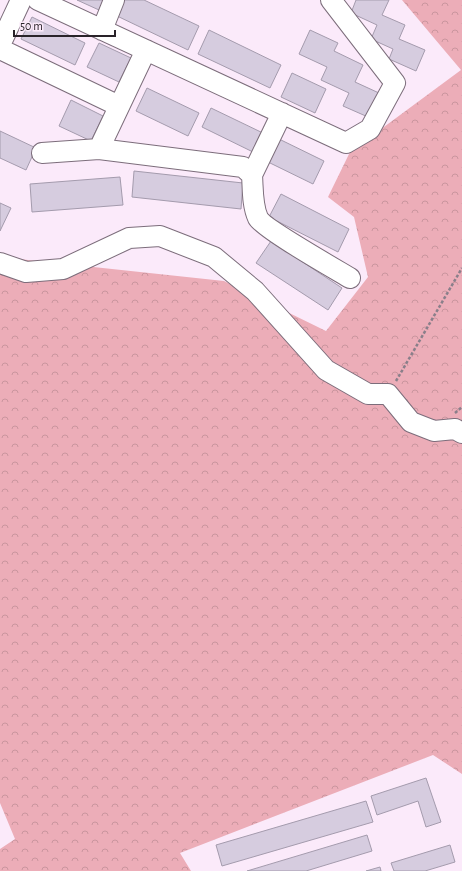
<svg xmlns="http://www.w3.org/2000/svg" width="462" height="871" font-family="'Alegreya Sans',sans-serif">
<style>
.forest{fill:url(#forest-crowns)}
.building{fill:#d6ccdf;stroke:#a49bad}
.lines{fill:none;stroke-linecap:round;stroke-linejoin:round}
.minor-casing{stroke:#7c6d7b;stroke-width:22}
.path{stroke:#8a7f8a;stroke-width:2.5;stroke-dasharray:3 2;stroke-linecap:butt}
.minor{stroke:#fff;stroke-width:20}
</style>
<defs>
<pattern id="forest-crowns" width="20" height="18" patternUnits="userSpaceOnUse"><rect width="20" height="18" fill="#ecadb8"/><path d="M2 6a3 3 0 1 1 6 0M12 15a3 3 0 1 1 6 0" fill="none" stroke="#ca959e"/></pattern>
</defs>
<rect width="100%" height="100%" fill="#fbeafa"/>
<!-- forest -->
<path class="forest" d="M 402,0 L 462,0 L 462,774 L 433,755 L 180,853 L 191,871 L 0,871 L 0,849 L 15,839 L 0,803 L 0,257 L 224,281 L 326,331 L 368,277 L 354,217 L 328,197 L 350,152 L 461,70 Z"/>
<!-- building -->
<path class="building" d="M 77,0 L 104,0 L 99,10 Z
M 122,0 L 144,0 L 199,26 L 188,50 L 115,15 Z
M 356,0 L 389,0 L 382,15 L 405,25 L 399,39 L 425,50 L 416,71 L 389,59 L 393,49 L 371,39 L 377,25 L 351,13 Z
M 32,17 L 85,43 L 75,65 L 21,39 Z
M 209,30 L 281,65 L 270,88 L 198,54 Z
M 310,30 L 338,43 L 334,51 L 363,65 L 355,82 L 379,93 L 368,117 L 343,106 L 349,93 L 321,80 L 327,67 L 299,54 Z
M 99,43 L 131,58 L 119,82 L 87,67 Z
M 292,73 L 326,89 L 315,113 L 281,97 Z
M 147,88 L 199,113 L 188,136 L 136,111 Z
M 71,100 L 103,116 L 91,141 L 59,126 Z
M 211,108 L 265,134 L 255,153 L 202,127 Z
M 0,131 L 36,148 L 26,170 L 0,158 Z
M 279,139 L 324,161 L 313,184 L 268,162 Z
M 134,171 L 243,183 L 241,209 L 132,197 Z
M 120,177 L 123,205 L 32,212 L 30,184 Z
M 281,194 L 349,229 L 338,252 L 269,217 Z
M 0,203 L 11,208 L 0,231 Z
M 271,241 L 342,288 L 328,310 L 256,263 Z
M 426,778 L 441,822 L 426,827 L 418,801 L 377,815 L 371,796 Z
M 366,801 L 373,822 L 222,866 L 216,845 Z
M 367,835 L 372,851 L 306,871 L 247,871 Z
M 450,845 L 455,862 L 425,871 L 394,871 L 391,863 Z
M 380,867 L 381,871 L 366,871 Z"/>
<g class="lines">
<defs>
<path id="minor" d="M 38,0 L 346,143 L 370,129 L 395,83 L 331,0
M 102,30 L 114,0
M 0,45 L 21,0
M 0,49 L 119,106
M 99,149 L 146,50
M 42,153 L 99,149 L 243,167 L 252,175 C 253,188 252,205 258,218 C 263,228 335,269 350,278
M 252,175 L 282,113
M 0,263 L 26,272 L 63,269 L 129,238 L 160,236 L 214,257 L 255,291 L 326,370 L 368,394 L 388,394 L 411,422 L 434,431 L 455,429 L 462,433"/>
</defs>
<!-- minor casing -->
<use href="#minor" class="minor-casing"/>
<!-- path -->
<path class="path" d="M 396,381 L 462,268
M 455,413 L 462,407"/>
<!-- minor -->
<use href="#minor" class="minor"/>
</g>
<!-- scale -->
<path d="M14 30v6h101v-6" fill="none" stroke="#292329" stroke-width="2"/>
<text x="20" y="30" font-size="12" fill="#292329" stroke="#fbeafa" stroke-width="3" paint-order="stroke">50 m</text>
</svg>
